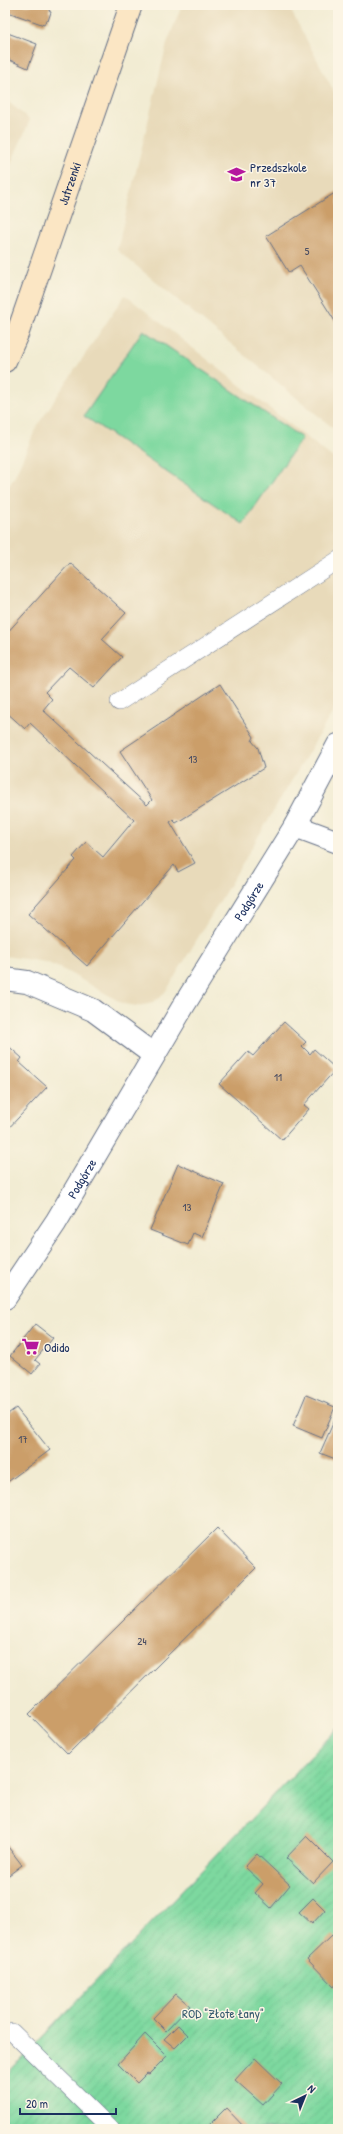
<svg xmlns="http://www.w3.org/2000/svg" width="343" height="2134" font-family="'Patrick Hand',sans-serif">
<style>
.built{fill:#e8daba}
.garden{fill:url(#garden-furrows);stroke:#4c847e}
.pitch{fill:#7dd89f;stroke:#4c847e}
.building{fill:#cb9e69}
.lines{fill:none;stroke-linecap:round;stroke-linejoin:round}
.lane-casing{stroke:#667187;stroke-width:18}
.street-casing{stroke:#667187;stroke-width:24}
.secondary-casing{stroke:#667187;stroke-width:24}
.lane{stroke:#fff;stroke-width:17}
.street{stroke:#fff;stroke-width:22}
.secondary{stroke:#fbe6c4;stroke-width:22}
.labels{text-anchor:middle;stroke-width:3;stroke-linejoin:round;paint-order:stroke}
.number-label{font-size:11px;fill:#474b61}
.poi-label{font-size:13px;fill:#1b2f5e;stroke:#fcf5e5;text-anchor:start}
.street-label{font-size:13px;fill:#1b2f5e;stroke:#fcf5e5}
.park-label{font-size:13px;fill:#34596e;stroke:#fcf5e5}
</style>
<defs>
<pattern id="garden-furrows" width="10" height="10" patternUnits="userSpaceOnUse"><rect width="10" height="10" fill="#7dd89f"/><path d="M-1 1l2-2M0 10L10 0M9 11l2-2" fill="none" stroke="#6bba8b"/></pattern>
</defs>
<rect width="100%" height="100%" fill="#fcf5e5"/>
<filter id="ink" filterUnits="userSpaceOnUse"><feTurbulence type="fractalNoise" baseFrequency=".025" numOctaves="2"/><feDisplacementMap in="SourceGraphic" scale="8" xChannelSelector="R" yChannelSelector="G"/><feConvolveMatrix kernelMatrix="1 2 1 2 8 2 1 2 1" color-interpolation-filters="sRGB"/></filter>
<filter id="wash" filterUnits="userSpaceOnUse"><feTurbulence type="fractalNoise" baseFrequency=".012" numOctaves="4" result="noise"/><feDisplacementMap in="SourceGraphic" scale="16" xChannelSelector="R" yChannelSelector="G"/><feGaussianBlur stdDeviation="0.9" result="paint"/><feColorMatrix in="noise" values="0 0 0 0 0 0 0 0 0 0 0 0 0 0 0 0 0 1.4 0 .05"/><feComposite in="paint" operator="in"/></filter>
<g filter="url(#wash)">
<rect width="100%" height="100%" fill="#f2ecd3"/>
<!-- built -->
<path class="built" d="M 182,5 L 288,5 L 338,99 L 338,432 L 117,250 L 167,43 Z
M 5,99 L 30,120 L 5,177 Z
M 125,295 L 338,462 L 338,703 L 168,988 L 160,998 L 149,1004 L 137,1006 L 124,1004 L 66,971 L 46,962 L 5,956 L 5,492 L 14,478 L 37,426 Z"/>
<!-- garden -->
<path class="garden" d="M 338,1728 L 338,2129 L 5,2129 L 5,2076 Z"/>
<!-- pitch -->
<path class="pitch" d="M 143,330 L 302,438 L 243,524 L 84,416 Z"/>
<g id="blocks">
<!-- building -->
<path class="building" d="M 5,5 L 51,5 L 49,11 L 51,12 L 48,21 L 46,20 L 44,25 L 5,11 Z
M 5,32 L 37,44 L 28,68 L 5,58 Z
M 338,191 L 338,326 L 300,266 L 289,273 L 266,236 Z
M 70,563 L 126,613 L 102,639 L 122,657 L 94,688 L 69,667 L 45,692 L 52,699 L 43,710 L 147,805 L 152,800 L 120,751 L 220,684 L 254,737 L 252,741 L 258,748 L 264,768 L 176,823 L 173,820 L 170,822 L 195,863 L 178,872 L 174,865 L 87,966 L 28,914 L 76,860 L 73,857 L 86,842 L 103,857 L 134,820 L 30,723 L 25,729 L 5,711 L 5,664 L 8,661 L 5,658 L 5,635 Z
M 284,1022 L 306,1042 L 302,1046 L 310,1054 L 314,1049 L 336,1069 L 304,1105 L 309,1109 L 282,1140 L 219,1084 L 248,1052 L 253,1056 Z
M 5,1043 L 22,1058 L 19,1062 L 47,1087 L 5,1132 Z
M 178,1164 L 224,1184 L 202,1237 L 193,1233 L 188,1245 L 150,1230 Z
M 35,1324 L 53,1338 L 35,1360 L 40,1364 L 32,1374 L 10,1356 Z
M 306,1395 L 335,1407 L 322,1438 L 293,1426 Z
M 16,1408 L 50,1450 L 5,1484 L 5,1416 Z
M 338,1412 L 338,1460 L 320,1453 Z
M 217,1528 L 256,1568 L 68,1754 L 29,1714 Z
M 307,1836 L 333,1862 L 313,1883 L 286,1858 Z
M 5,1843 L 22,1865 L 5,1878 Z
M 257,1854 L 290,1885 L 271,1908 L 255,1893 L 263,1884 L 245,1867 Z
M 313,1898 L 325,1910 L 312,1924 L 299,1912 Z
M 332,1935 L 338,1941 L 338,1982 L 334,1987 L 307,1959 Z
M 176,1994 L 190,2006 L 166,2031 L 153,2018 Z
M 178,2025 L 188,2035 L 175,2048 L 164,2039 Z
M 145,2034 L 167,2056 L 149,2074 L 147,2073 L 137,2083 L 118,2064 Z
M 255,2058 L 282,2084 L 263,2105 L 235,2080 Z
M 226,2108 L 246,2129 L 205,2129 Z"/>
</g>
</g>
<g filter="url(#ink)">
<use href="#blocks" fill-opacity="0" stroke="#667187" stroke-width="1"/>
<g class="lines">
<defs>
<path id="lane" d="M 119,702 L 338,560
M 12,2032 L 111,2129"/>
<g id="street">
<path d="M 295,826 L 338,842"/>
<path d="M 5,979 L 27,982 L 93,1010 L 154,1055"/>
<path id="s1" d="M 5,1298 L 56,1222 L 184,1005 L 295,826 L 338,745"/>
</g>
<g id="secondary">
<path id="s2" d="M 5,361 L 18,332 L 131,5"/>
</g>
</defs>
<!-- lane casing -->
<use href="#lane" class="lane-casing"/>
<!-- street casing -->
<use href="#street" class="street-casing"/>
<!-- secondary casing -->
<use href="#secondary" class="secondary-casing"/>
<!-- lane -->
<use href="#lane" class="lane"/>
<!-- street -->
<use href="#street" class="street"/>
<!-- secondary -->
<use href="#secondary" class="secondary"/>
</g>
</g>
<!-- icons -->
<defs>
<symbol id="school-bare" viewBox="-9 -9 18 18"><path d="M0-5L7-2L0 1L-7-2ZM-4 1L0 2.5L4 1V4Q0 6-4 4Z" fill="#b5179e" stroke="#fcf5e5" stroke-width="2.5" paint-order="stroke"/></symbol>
<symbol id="supermarket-bare" viewBox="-9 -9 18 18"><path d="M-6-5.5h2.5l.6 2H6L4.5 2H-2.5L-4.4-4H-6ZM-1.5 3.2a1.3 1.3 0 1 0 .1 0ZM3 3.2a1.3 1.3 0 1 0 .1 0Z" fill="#b5179e" stroke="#fcf5e5" stroke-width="2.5" paint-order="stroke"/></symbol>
</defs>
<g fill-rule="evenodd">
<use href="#school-bare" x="224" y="162" width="25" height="25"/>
<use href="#supermarket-bare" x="18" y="1334" width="25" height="25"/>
</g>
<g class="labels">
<!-- number labels -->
<g class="number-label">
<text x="307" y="255">5</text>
<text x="193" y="763">13</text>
<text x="278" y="1081">11</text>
<text x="187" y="1211">13</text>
<text x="23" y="1443">17</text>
<text x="142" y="1645">24</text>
</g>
<!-- poi labels -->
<g class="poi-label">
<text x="250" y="172">Przedszkole<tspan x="250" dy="15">nr 37</tspan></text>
<text x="44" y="1352">Odido</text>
</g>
<!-- street labels -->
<g class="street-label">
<text dy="5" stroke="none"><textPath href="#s2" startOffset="189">Jutrzenki</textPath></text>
<text dy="5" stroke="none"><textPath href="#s1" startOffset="466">Podgórze</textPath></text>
<text dy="5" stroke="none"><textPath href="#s1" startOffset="142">Podgórze</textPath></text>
</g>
<!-- park labels -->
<g class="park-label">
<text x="223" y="2018">ROD "Złote Łany"</text>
</g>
</g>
<!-- margin -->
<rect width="343" height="2134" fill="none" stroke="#fcf5e5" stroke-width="20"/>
<!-- north arrow -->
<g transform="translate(305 2096) rotate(43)" stroke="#fcf5e5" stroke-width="3" paint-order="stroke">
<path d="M0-3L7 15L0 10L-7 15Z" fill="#1b2f5e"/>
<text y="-6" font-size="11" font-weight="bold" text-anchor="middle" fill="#1b2f5e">N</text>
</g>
<!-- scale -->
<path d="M20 2108v6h96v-6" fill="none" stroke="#1b2f5e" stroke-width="2"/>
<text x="26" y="2108" font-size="12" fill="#1b2f5e" stroke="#fcf5e5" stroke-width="3" paint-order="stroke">20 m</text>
</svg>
